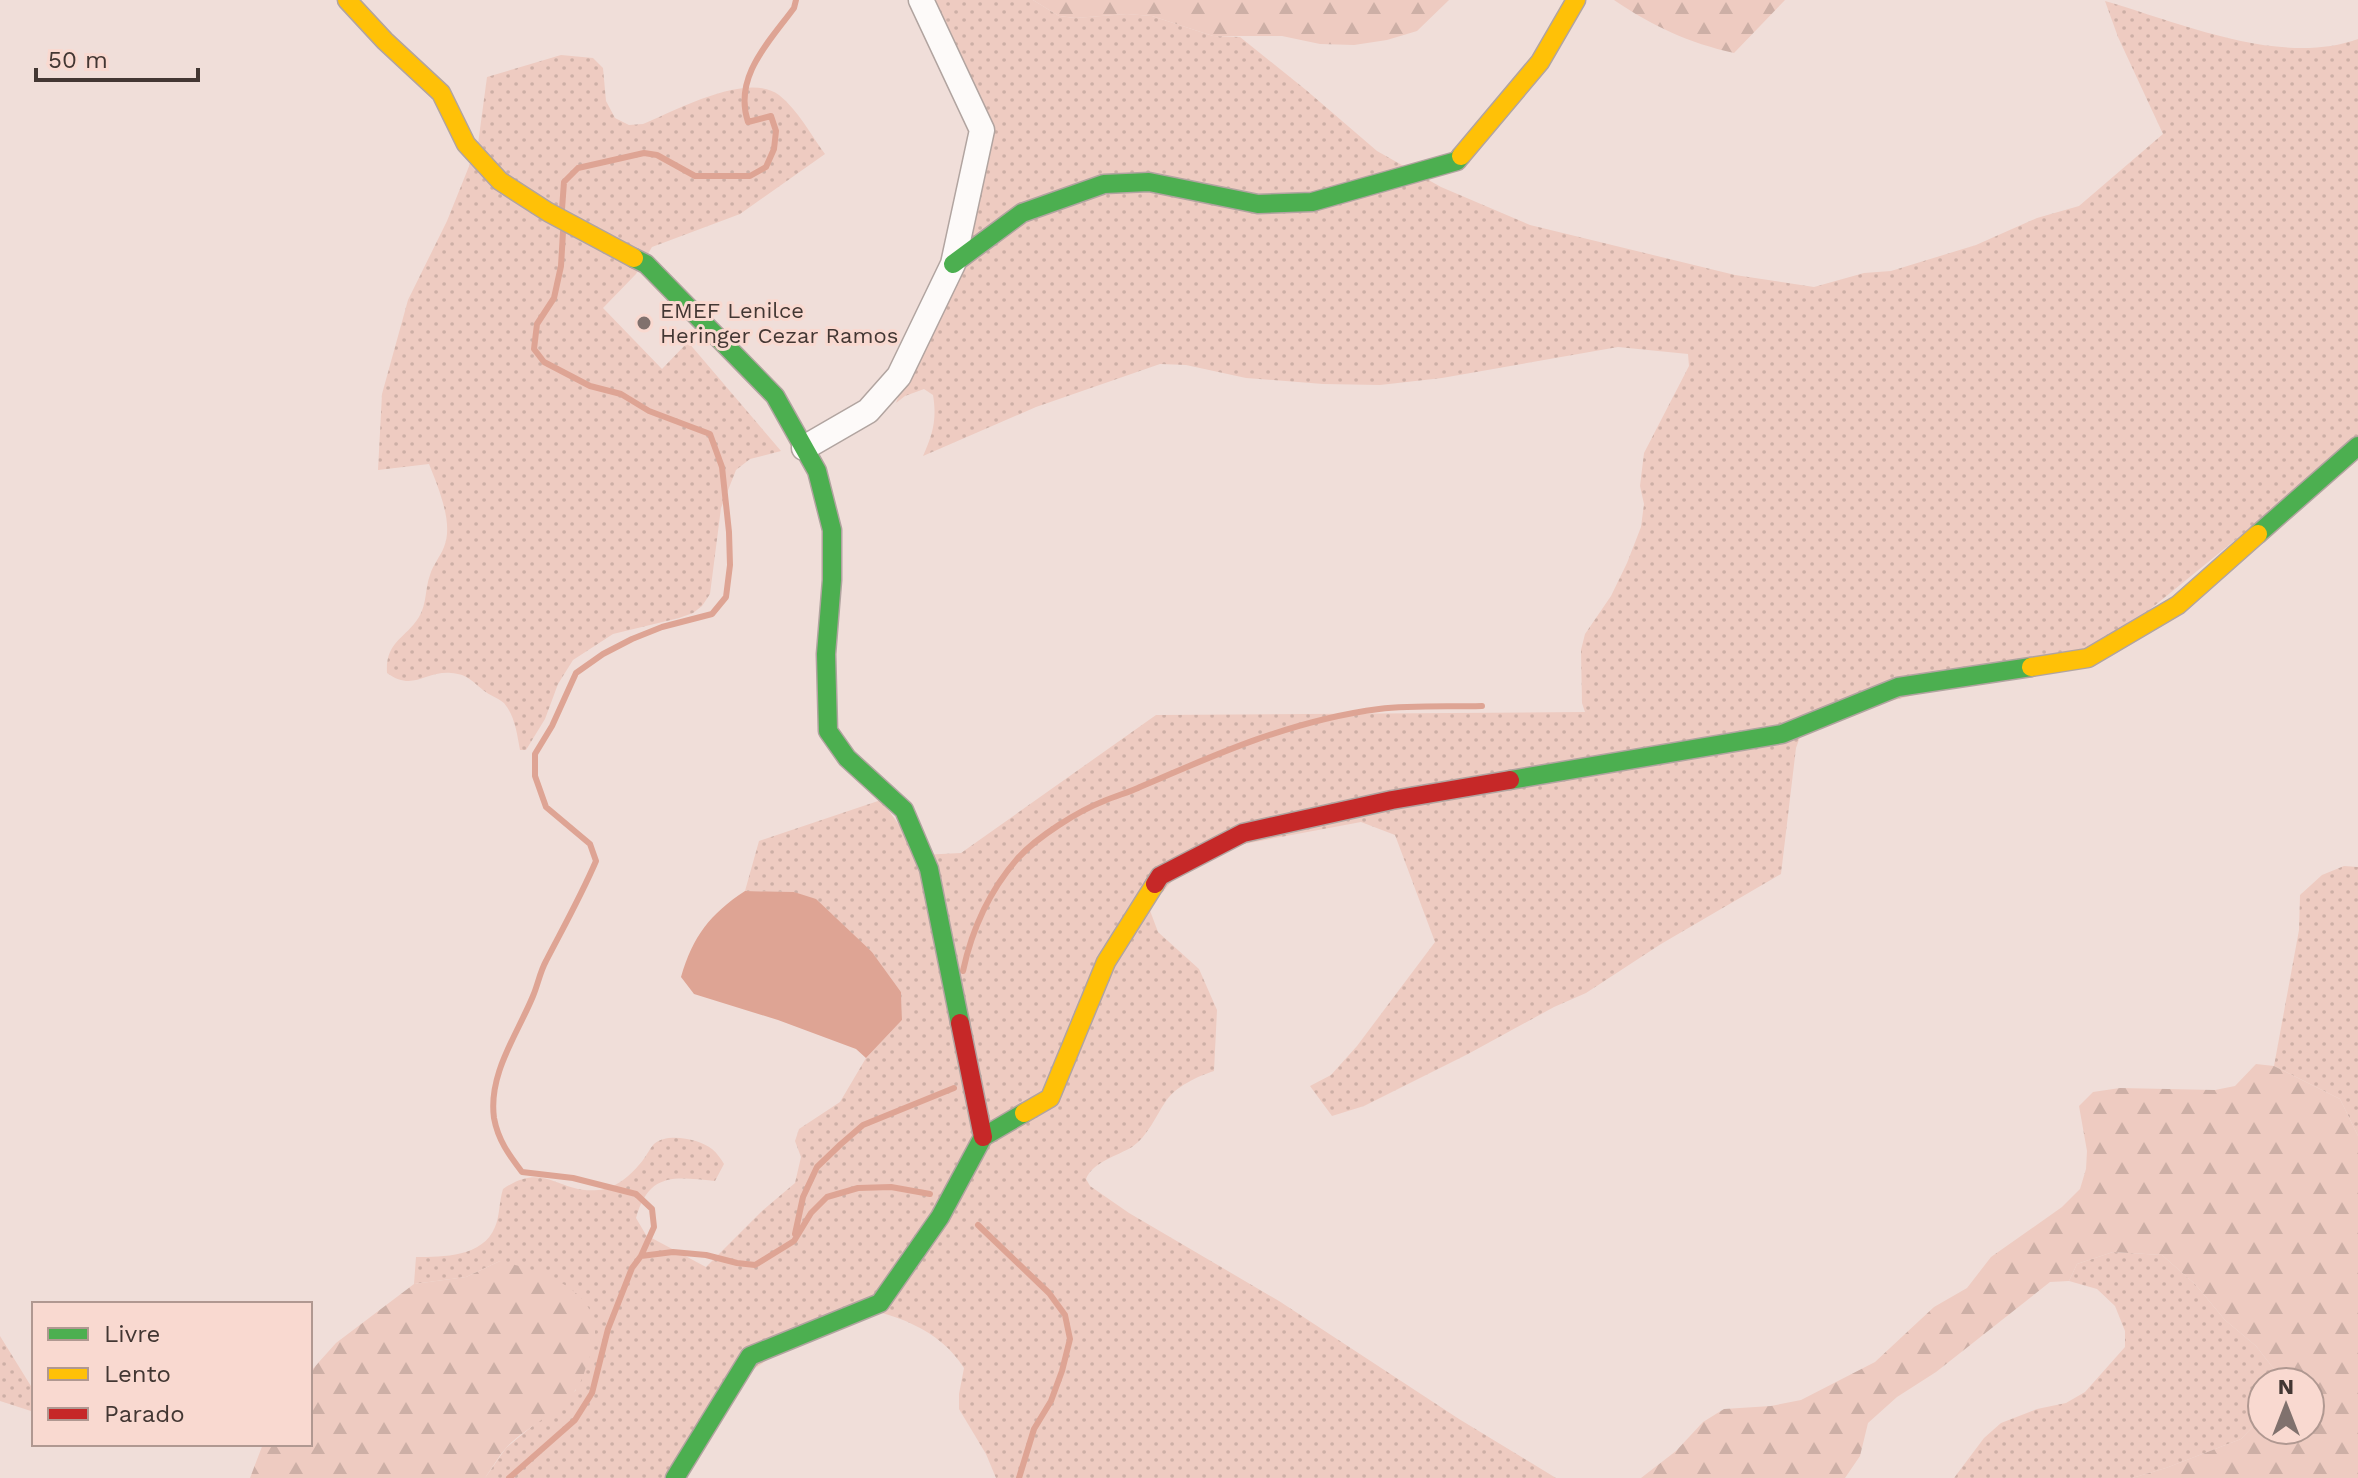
<svg xmlns="http://www.w3.org/2000/svg" width="2358" height="1478" font-family="'Work Sans',sans-serif">
<style>
.grass{fill:url(#grass-dots)}
.forest{fill:url(#forest-firs)}
.water{fill:#dea494}
.lines{fill:none;stroke-linecap:round;stroke-linejoin:round}
.stream{stroke:#dea494;stroke-width:6}
.street-casing{stroke:#b1a4a0;stroke-width:27}
.fast-casing{stroke:#b1a4a0;stroke-width:21}
.slow-casing{stroke:#b1a4a0;stroke-width:21}
.jam-casing{stroke:#b1a4a0;stroke-width:21}
.street{stroke:#fdfaf9;stroke-width:24}
.fast{stroke:#4caf50;stroke-width:18}
.slow{stroke:#ffc107;stroke-width:18}
.jam{stroke:#c62828;stroke-width:18}
.poi-dot{fill:#80716d;stroke:#f9d9d0;stroke-width:3}
.labels{text-anchor:middle;stroke-width:6;stroke-linejoin:round;paint-order:stroke}
.poi-label{font-size:22px;fill:#433733;stroke:#f9d9d0;text-anchor:start}
</style>
<defs>
<pattern id="grass-dots" width="8" height="8" patternUnits="userSpaceOnUse" patternTransform="scale(2)"><rect width="8" height="8" fill="#eecbc1"/><path d="M2 2h.1M6 6h.1" fill="none" stroke="#cdafa6" stroke-width="1.8" stroke-linecap="round"/></pattern>
<pattern id="forest-firs" width="22" height="20" patternUnits="userSpaceOnUse" patternTransform="scale(2)"><rect width="22" height="20" fill="#eecbc1"/><path d="M5 1l3.5 6h-7zM16 11l3.5 6h-7z" fill="#cdafa6"/></pattern>
</defs>
<rect width="100%" height="100%" fill="#f0ded9"/>
<!-- grass -->
<path class="grass" d="M 917,0 L 1033,0 L 1059,16 L 1075,18 L 1127,14 L 1152,16 L 1213,36 L 1240,37 L 1306,90 L 1377,151 L 1441,187 L 1530,225 L 1735,275 L 1814,287 L 1864,273 L 1891,271 L 1976,245 L 2037,218 L 2079,206 L 2163,134 L 2118,37 L 2105,1 C 2181,23 2281,67 2358,39 L 2358,440 L 2105,646 L 1805,723 L 1796,748 L 1781,874 L 1661,944 L 1586,993 L 1554,1007 L 1468,1054 L 1364,1106 L 1332,1116 L 1310,1086 L 1331,1075 L 1357,1046 L 1435,942 L 1395,835 L 1361,822 L 1196,853 L 1149,908 L 1158,932 L 1199,969 L 1217,1010 L 1214,1071 C 1198,1076 1175,1087 1166,1101 C 1155,1117 1148,1136 1132,1147 C 1117,1156 1093,1162 1086,1179 L 1090,1186 L 1129,1213 L 1279,1301 L 1459,1419 L 1556,1478 L 996,1478 L 986,1454 L 959,1409 L 959,1394 L 964,1368 C 940,1329 892,1312 848,1306 L 721,1391 L 674,1478 L 485,1478 L 506,1448 L 576,1390 L 500,1261 L 466,1277 L 414,1284 L 416,1257 C 443,1257 483,1257 495,1227 C 500,1216 499,1201 503,1189 C 545,1160 558,1194 598,1190 C 616,1189 632,1174 643,1160 C 647,1155 650,1148 654,1144 C 667,1132 700,1139 712,1149 C 717,1153 721,1159 724,1164 L 715,1181 C 674,1177 649,1172 636,1218 L 646,1235 L 706,1267 L 762,1211 L 795,1183 L 801,1157 L 795,1141 L 799,1129 L 840,1102 L 866,1058 L 902,1020 L 901,992 L 872,952 L 794,892 L 745,891 L 759,841 L 881,800 L 921,855 L 961,853 L 1156,715 L 1585,712 L 1582,703 L 1581,650 L 1585,634 L 1611,596 L 1627,563 L 1641,527 L 1644,504 L 1640,486 L 1644,453 L 1689,366 L 1688,354 L 1618,347 L 1442,378 L 1380,385 L 1323,384 L 1246,378 L 1186,365 L 1160,364 L 1036,407 L 923,456 C 933,434 937,419 933,395 L 924,389 L 905,396 L 896,403 L 957,229 L 971,147 L 956,75 Z
M 561,55 L 593,58 L 603,68 L 606,101 L 615,118 L 629,125 L 643,124 C 675,111 747,71 779,95 C 798,110 811,135 825,154 L 740,214 L 652,247 L 636,274 L 603,308 L 662,369 L 688,342 L 781,451 L 750,459 L 736,470 L 721,508 L 710,594 L 702,606 L 693,613 L 679,618 L 613,634 L 573,660 L 558,684 L 545,719 L 526,750 L 520,750 C 517,734 515,716 504,703 C 498,698 489,695 483,690 C 472,681 467,674 451,673 C 425,671 413,692 387,673 C 385,642 405,639 419,617 C 427,604 425,588 430,575 C 433,565 440,557 444,547 C 454,523 438,487 429,464 L 378,470 L 382,394 L 408,300 L 447,221 L 478,144 L 487,77 Z
M 2344,866 L 2358,867 L 2358,1136 L 2340,1099 L 2274,1066 L 2299,930 L 2300,895 L 2322,875 Z
M 2113,1252 L 2162,1255 L 2195,1284 L 2225,1320 L 2256,1346 L 2284,1382 L 2262,1382 L 2262,1417 L 2241,1439 L 2166,1468 L 2132,1478 L 1954,1478 L 1984,1438 L 2001,1423 L 2037,1409 L 2066,1403 L 2085,1392 L 2125,1347 L 2125,1331 L 2115,1306 L 2097,1289 L 2069,1281 L 2077,1264 Z
M 0,1336 L 34,1391 L 34,1412 L 0,1401 Z"/>
<!-- forest -->
<path class="forest" d="M 1033,0 L 1449,0 L 1417,31 L 1387,40 L 1354,45 L 1320,44 L 1282,36 L 1213,36 L 1152,16 L 1127,14 L 1075,18 L 1059,16 Z
M 1614,0 L 1785,0 L 1734,53 C 1689,43 1652,26 1614,0 Z
M 2256,1064 L 2274,1066 L 2340,1099 L 2358,1136 L 2358,1478 L 2132,1478 L 2166,1468 L 2241,1439 L 2262,1417 L 2262,1430 L 2310,1430 L 2310,1382 L 2284,1382 L 2256,1346 L 2225,1320 L 2195,1284 L 2162,1255 L 2113,1252 L 2077,1264 L 2069,1281 L 2050,1282 L 1936,1372 L 1897,1397 L 1868,1423 L 1860,1456 L 1845,1478 L 1641,1478 L 1676,1451 L 1703,1422 L 1724,1409 L 1771,1406 L 1801,1400 L 1875,1362 L 1934,1307 L 1967,1288 L 1991,1257 L 2062,1207 L 2080,1189 L 2086,1169 L 2087,1151 L 2079,1106 L 2093,1092 L 2120,1088 L 2215,1090 L 2235,1086 Z
M 500,1261 C 550,1273 617,1296 588,1361 C 585,1370 582,1382 576,1389 C 562,1411 524,1428 506,1448 C 498,1457 492,1468 485,1478 L 250,1478 L 263,1444 L 310,1444 L 310,1372 L 336,1343 L 414,1284 L 466,1277 Z"/>
<!-- water -->
<path class="water" d="M 745,891 L 794,892 L 816,899 L 872,952 L 901,992 L 902,1020 L 866,1058 L 856,1049 L 778,1020 L 694,994 L 681,977 C 693,936 710,914 745,891 Z"/>
<g class="lines">
<!-- stream -->
<path class="stream" d="M 562,209 L 564,182 L 578,168 L 644,153 L 657,155 L 695,176 L 750,176 L 766,167 L 774,149 L 776,131 L 771,116 L 748,122 C 733,77 769,42 794,8 L 796,0
M 963,971 C 972,929 990,890 1018,858 C 1037,837 1078,811 1104,801 C 1115,796 1127,793 1138,788 C 1216,754 1293,720 1379,709 C 1412,705 1448,707 1482,706
M 978,1225 L 1049,1293 L 1065,1315 L 1070,1339 L 1062,1371 L 1051,1401 L 1034,1429 L 1019,1478
M 795,1234 L 803,1197 L 817,1167 L 841,1144 L 863,1125 L 954,1088
M 641,1256 L 673,1252 L 706,1255 L 737,1263 L 755,1265 L 794,1241 L 811,1213 L 827,1197 L 858,1188 L 891,1187 L 930,1194
M 509,1478 L 575,1420 L 592,1393 L 608,1329 L 632,1268 L 641,1256 L 654,1227 L 652,1209 L 636,1194 L 573,1178 L 522,1172 C 509,1155 498,1140 494,1118 C 488,1074 517,1035 533,996 C 538,984 540,972 546,961 C 563,928 581,896 596,861 L 590,844 L 546,807 L 535,776 L 535,754 L 552,726 L 576,673 L 603,654 L 632,639 L 662,627 L 712,614 L 726,597 L 730,565 L 729,532 L 722,467 L 710,434 L 649,411 L 621,394 L 590,386 L 544,362 L 534,349 L 537,324 L 554,298 L 561,266 L 563,232"/>
<defs>
<path id="street" d="M 804,448 L 868,411 L 899,376 L 953,264 L 982,130 L 921,0"/>
<path id="fast" d="M 634,258 L 646,264 L 775,396 L 817,471 L 832,530 L 832,580 L 826,654 L 828,731 L 847,758 L 904,810 L 929,869 L 960,1023
M 953,264 L 1022,213 L 1104,184 L 1149,182 L 1258,204 L 1312,202 L 1457,161 L 1461,156
M 2258,534 L 2358,446
M 1510,780 L 1782,734 L 1898,687 L 2031,667
M 675,1478 L 750,1356 L 880,1303 L 940,1217 L 983,1137 L 1024,1113"/>
<path id="slow" d="M 347,0 L 385,41 L 441,93 L 466,144 L 500,181 L 548,212 L 634,258
M 1461,156 L 1540,62 L 1576,0
M 2031,667 L 2088,658 L 2178,605 L 2258,534
M 1024,1113 L 1050,1098 L 1106,962 L 1155,884"/>
<path id="jam" d="M 1155,884 L 1160,876 L 1243,833 L 1392,800 L 1510,780
M 960,1023 L 983,1137"/>
</defs>
<!-- street casing -->
<use href="#street" class="street-casing"/>
<!-- fast casing -->
<use href="#fast" class="fast-casing"/>
<!-- slow casing -->
<use href="#slow" class="slow-casing"/>
<!-- jam casing -->
<use href="#jam" class="jam-casing"/>
<!-- street -->
<use href="#street" class="street"/>
<!-- fast -->
<use href="#fast" class="fast"/>
<!-- slow -->
<use href="#slow" class="slow"/>
<!-- jam -->
<use href="#jam" class="jam"/>
</g>
<!-- markers -->
<circle class="poi-dot" cx="644" cy="323" r="8"/>
<g class="labels">
<!-- poi labels -->
<g class="poi-label">
<text x="660" y="318">EMEF Lenilce<tspan x="660" dy="25">Heringer Cezar Ramos</tspan></text>
</g>
</g>
<!-- legend -->
<rect x="32" y="1302" width="280" height="144" fill="#f9d9d0" stroke="#b09891" stroke-width="2"/>
<rect x="48" y="1328" width="40" height="12" fill="#4caf50" stroke="#b09891" stroke-width="2"/>
<text x="104" y="1342" font-size="24" fill="#433733">Livre</text>
<rect x="48" y="1368" width="40" height="12" fill="#ffc107" stroke="#b09891" stroke-width="2"/>
<text x="104" y="1382" font-size="24" fill="#433733">Lento</text>
<rect x="48" y="1408" width="40" height="12" fill="#c62828" stroke="#b09891" stroke-width="2"/>
<text x="104" y="1422" font-size="24" fill="#433733">Parado</text>
<!-- north arrow -->
<g transform="translate(2286 1406)"><circle r="38" fill="#f9d9d0" stroke="#b09891" stroke-width="2"/>
<path d="M0-6L14 30L0 20L-14 30Z" fill="#80716d"/>
<text y="-12" font-size="22" font-weight="bold" text-anchor="middle" fill="#433733">N</text>
</g>
<!-- scale -->
<path d="M36 68v12h162v-12" fill="none" stroke="#433733" stroke-width="4"/>
<text x="48" y="68" font-size="24" fill="#433733" stroke="#f9d9d0" stroke-width="6" paint-order="stroke">50 m</text>
</svg>
